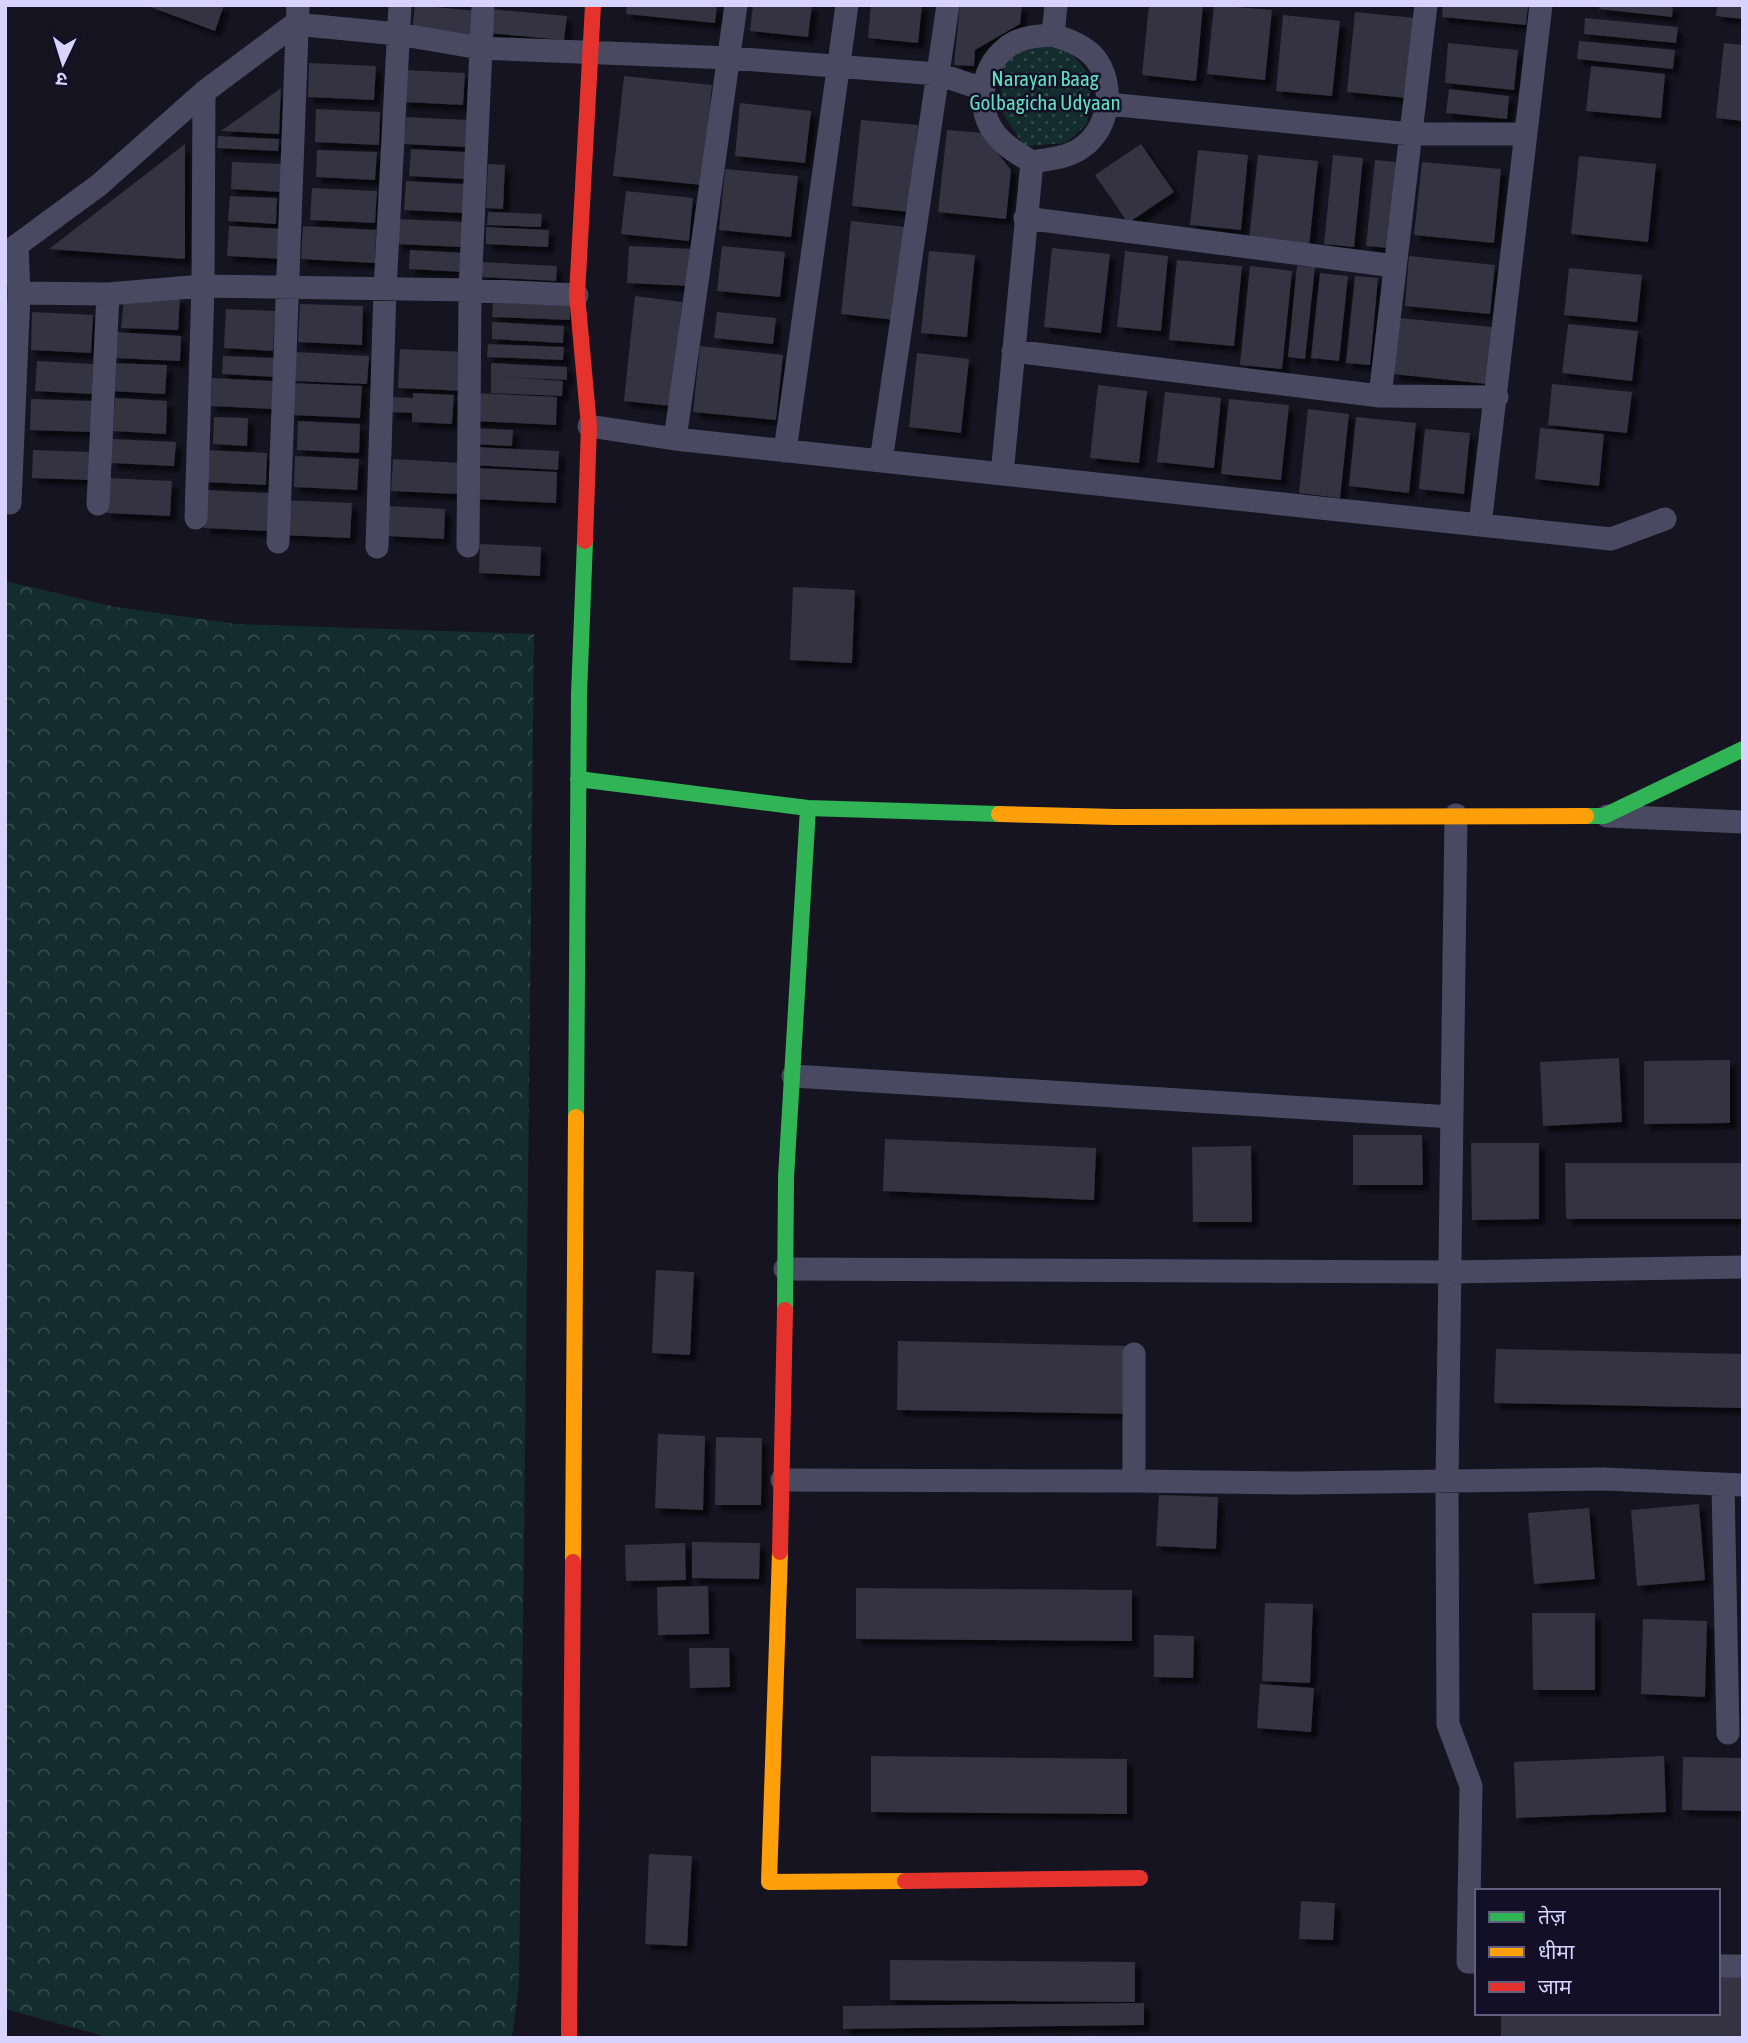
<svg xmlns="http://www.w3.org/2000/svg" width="1748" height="2043" font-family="'Asap Condensed','Noto Sans Devanagari',sans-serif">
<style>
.forest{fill:url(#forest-crowns)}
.park{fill:url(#park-dots)}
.building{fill:#343243;filter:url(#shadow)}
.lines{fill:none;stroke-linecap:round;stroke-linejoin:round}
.street{stroke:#4a4962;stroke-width:23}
.fast{stroke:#30b455;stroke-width:16}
.slow{stroke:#ff9f0a;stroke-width:16}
.jam{stroke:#e5322d;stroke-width:16}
.labels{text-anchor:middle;stroke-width:5;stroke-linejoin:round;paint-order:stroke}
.park-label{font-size:21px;fill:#5fe0c0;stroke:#130f26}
</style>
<defs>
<pattern id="forest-crowns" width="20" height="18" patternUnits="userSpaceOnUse" patternTransform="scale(1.75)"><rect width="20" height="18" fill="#132c2d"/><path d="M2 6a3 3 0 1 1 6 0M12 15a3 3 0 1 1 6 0" fill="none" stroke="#354a4c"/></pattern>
<pattern id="park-dots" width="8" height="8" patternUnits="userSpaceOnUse" patternTransform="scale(1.75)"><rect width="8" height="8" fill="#132c2d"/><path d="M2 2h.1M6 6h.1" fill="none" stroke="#354a4c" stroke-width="1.8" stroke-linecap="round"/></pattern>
<filter id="shadow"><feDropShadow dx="6" dy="6" stdDeviation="2" flood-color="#0009"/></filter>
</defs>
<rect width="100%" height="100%" fill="#161421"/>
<!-- forest -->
<path class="forest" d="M 5,581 L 116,607 L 237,624 L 534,634 L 519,1986 L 512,2038 L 111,2038 L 5,2009 Z"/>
<!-- park -->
<path class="park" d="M 1061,41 L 1091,77 L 1087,124 L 1066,143 L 1024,146 L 1003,114 L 998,63 L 1032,47 Z"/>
<!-- building -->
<path class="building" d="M 145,5 L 224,5 L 215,31 Z
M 415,5 L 476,11 L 473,39 L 412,33 Z
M 627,5 L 717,5 L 715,23 L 626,14 Z
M 753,5 L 812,5 L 808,37 L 750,31 Z
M 871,5 L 922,5 L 918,43 L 868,38 Z
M 960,5 L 1022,5 L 1020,24 L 975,50 L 974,66 L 954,65 Z
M 1149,5 L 1203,5 L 1196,81 L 1142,75 Z
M 1214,5 L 1272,10 L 1265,80 L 1207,74 Z
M 1443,5 L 1528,5 L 1526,25 L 1442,17 Z
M 1599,5 L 1673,5 L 1672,17 L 1599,9 Z
M 1717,5 L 1743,5 L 1743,19 L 1716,16 Z
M 490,9 L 567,16 L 564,40 L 488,33 Z
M 1355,12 L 1415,18 L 1407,98 L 1347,92 Z
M 1283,15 L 1340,21 L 1332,96 L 1276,91 Z
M 1585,18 L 1678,27 L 1676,43 L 1584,34 Z
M 1579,41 L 1675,50 L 1673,69 L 1577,59 Z
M 1448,43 L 1518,50 L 1514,90 L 1445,83 Z
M 1724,43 L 1743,45 L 1743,121 L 1716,118 Z
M 309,63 L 376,66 L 374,100 L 308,97 Z
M 1591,66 L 1665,74 L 1661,118 L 1586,111 Z
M 405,70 L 465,73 L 463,105 L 403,102 Z
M 624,76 L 712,85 L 702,185 L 613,176 Z
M 281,88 L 279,134 L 221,131 Z
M 1449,89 L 1509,96 L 1507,119 L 1446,113 Z
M 740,103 L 811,111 L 805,163 L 735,156 Z
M 316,109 L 380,112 L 379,145 L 315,142 Z
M 406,117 L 467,120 L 465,147 L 404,144 Z
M 861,120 L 918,125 L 909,212 L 852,206 Z
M 947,130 L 982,133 L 1011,170 L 1006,219 L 938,212 Z
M 218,136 L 279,139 L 278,151 L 217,148 Z
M 185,144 L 185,259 L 49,249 Z
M 1141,144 L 1174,192 L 1128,223 L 1095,175 Z
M 411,149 L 466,152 L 465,179 L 409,176 Z
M 317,150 L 377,152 L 375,180 L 316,177 Z
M 1198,150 L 1248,155 L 1241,230 L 1190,225 Z
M 1258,155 L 1318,161 L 1309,247 L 1249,240 Z
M 1333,155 L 1363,158 L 1354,247 L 1324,244 Z
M 1579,156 L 1656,164 L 1648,242 L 1571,234 Z
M 1375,160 L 1396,162 L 1388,248 L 1366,246 Z
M 232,162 L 282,164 L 281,192 L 231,189 Z
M 1422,162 L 1501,169 L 1494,243 L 1414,235 Z
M 488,164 L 505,165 L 503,209 L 486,208 Z
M 725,169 L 798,176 L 791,237 L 719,230 Z
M 406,181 L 464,184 L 463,213 L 404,210 Z
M 312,188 L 377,191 L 375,223 L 310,220 Z
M 626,191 L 693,198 L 689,241 L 621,234 Z
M 230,196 L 277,198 L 276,224 L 228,221 Z
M 488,212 L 542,214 L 541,227 L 487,225 Z
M 397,219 L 464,222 L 462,247 L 396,244 Z
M 851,221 L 905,227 L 895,320 L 841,314 Z
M 229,226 L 284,229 L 283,259 L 227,256 Z
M 303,226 L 376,230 L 375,263 L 301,259 Z
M 486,227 L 549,230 L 548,247 L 486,244 Z
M 629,246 L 692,249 L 690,286 L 627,283 Z
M 722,246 L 785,252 L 780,297 L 717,291 Z
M 1052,248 L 1110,254 L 1101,333 L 1044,327 Z
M 410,250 L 465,253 L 464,272 L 409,269 Z
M 929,251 L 975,255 L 967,337 L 921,333 Z
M 1125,251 L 1168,256 L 1161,331 L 1117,327 Z
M 1409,256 L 1495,265 L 1490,314 L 1405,306 Z
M 1177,260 L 1242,266 L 1234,346 L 1169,340 Z
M 481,262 L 557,266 L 556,281 L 480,277 Z
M 1250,266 L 1292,271 L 1282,369 L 1240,365 Z
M 1297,266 L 1315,267 L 1305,359 L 1288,357 Z
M 1569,268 L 1642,275 L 1637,322 L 1564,315 Z
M 1320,273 L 1348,276 L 1339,361 L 1311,358 Z
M 1355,276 L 1378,278 L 1370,365 L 1346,363 Z
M 635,296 L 682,302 L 671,406 L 624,401 Z
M 124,298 L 180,298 L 178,330 L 121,328 Z
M 493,302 L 570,306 L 570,320 L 492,317 Z
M 300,304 L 363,306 L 362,345 L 298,342 Z
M 226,309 L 275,311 L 273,351 L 224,348 Z
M 32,312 L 93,315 L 91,353 L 31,350 Z
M 717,312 L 776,318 L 773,344 L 714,338 Z
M 1399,318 L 1492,327 L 1487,384 L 1393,374 Z
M 492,322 L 564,326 L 563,343 L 492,339 Z
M 1568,324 L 1638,331 L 1632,381 L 1562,373 Z
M 115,332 L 181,336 L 180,361 L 113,358 Z
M 488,344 L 564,347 L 563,360 L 487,357 Z
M 700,346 L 783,355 L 776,420 L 693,412 Z
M 400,349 L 467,352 L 465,391 L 398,388 Z
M 296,352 L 369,356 L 367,384 L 295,381 Z
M 917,353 L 969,359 L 961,433 L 909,427 Z
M 223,356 L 275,358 L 274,377 L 222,374 Z
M 37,361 L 93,364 L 92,394 L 35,391 Z
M 110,363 L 167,365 L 165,394 L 109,391 Z
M 491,363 L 567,367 L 567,380 L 504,377 L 563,381 L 562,396 L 491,393 Z
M 212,378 L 273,381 L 272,409 L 211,406 Z
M 292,383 L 362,386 L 360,418 L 291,415 Z
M 1552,384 L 1632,392 L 1627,433 L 1548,425 Z
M 1098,385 L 1147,391 L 1139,463 L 1090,458 Z
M 1165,392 L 1221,398 L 1214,468 L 1157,462 Z
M 413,393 L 454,395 L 452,424 L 412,422 L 412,413 L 390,412 L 391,397 L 413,398 Z
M 474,393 L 557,397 L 556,425 L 472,421 Z
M 115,398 L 167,401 L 166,434 L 113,431 Z
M 31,399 L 92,401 L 91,432 L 30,430 Z
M 1229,399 L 1289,405 L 1281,480 L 1221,474 Z
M 1308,409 L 1349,414 L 1340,498 L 1299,493 Z
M 214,417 L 248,418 L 247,446 L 213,444 Z
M 1356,417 L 1416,423 L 1409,493 L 1349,486 Z
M 298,421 L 360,424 L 359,453 L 297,450 Z
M 473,428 L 513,430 L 512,446 L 472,444 Z
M 1540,428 L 1604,434 L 1599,486 L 1535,479 Z
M 1425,429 L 1470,433 L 1464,494 L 1419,489 Z
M 112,439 L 176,442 L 174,466 L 111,463 Z
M 474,447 L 559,451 L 558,470 L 473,465 Z
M 33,450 L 90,452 L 89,480 L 32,478 Z
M 205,450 L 267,453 L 266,485 L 203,482 Z
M 295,456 L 359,459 L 357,490 L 294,487 Z
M 393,459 L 460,463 L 458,494 L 391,491 Z
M 475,468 L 557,472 L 556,503 L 474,499 Z
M 107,478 L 172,481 L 170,516 L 106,513 Z
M 206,490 L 269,493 L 267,531 L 204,528 Z
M 282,500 L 352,503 L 350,538 L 280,535 Z
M 389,506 L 445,509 L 444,539 L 387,536 Z
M 480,544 L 541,547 L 540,576 L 479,573 Z
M 793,587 L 855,590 L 852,663 L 790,660 Z
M 1619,1058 L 1622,1122 L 1543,1126 L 1540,1062 Z
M 1730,1060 L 1730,1123 L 1644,1124 L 1644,1061 Z
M 1353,1135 L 1422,1135 L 1423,1185 L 1353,1185 Z
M 885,1139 L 1096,1148 L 1094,1200 L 883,1191 Z
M 1471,1143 L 1539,1143 L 1539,1219 L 1472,1220 Z
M 1251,1146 L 1252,1222 L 1193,1222 L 1192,1147 Z
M 1565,1163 L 1743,1163 L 1743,1219 L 1566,1219 Z
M 656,1270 L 694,1272 L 690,1355 L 652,1353 Z
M 898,1341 L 1132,1346 L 1131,1414 L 897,1410 Z
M 1496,1349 L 1743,1354 L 1743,1408 L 1494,1403 Z
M 658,1434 L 705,1436 L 703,1510 L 655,1508 Z
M 716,1437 L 762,1438 L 761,1505 L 715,1505 Z
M 1159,1495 L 1218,1497 L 1216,1549 L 1156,1546 Z
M 1699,1504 L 1705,1580 L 1637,1586 L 1631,1510 Z
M 1589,1508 L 1595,1579 L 1534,1584 L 1528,1513 Z
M 692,1542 L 760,1543 L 759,1579 L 692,1578 Z
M 685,1543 L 686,1580 L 626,1581 L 625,1545 Z
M 708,1586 L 709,1634 L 658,1635 L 657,1587 Z
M 856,1588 L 1132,1590 L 1132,1641 L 856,1639 Z
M 1265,1603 L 1313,1604 L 1310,1683 L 1262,1681 Z
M 1532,1613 L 1595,1613 L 1595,1690 L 1533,1690 Z
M 1643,1619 L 1707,1621 L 1705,1697 L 1641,1694 Z
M 1154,1635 L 1194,1636 L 1193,1678 L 1154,1677 Z
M 689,1648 L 729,1648 L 730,1687 L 690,1688 Z
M 1260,1684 L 1314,1688 L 1311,1732 L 1257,1728 Z
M 871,1756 L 1127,1759 L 1127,1814 L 871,1812 Z
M 1664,1756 L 1666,1812 L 1516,1818 L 1514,1762 Z
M 1683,1757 L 1743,1758 L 1743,1811 L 1682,1810 Z
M 649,1854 L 692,1856 L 687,1946 L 645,1944 Z
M 1301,1901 L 1335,1903 L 1333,1940 L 1299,1939 Z
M 890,1960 L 1135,1962 L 1135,2002 L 890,2000 Z
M 1718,1974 L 1743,1974 L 1743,2038 L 1501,2038 L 1501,2013 L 1718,2013 Z
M 1144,2003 L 1144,2025 L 843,2029 L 843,2006 Z"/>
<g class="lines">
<!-- street -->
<path class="street" d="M 1053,35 C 1068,40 1084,45 1095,58 C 1115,84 1110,126 1084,146 C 1069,158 1050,159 1032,162 C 1020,155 1006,147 997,136 C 975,111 980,68 1006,48 C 1019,37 1036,36 1053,35 Z
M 1053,35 L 1056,5
M 1108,104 L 1411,134 L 1525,134
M 1025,218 L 1395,266
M 5,254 L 99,185 L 204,92 L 295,24 L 398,34 L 480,48 L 730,58 L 938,74 L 983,89
M 19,293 L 108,294 L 203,286 L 470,290 L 577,295
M 1013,351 L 1380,396 L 1497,397
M 1380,396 L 1426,5
M 589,426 L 675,439 L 1611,539 L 1665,519
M 675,439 L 736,5
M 785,451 L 847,5
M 881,461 L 948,5
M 1002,474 L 1032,162
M 10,503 L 19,293 L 17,245
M 98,504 L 108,294
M 196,518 L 203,286 L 204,92
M 1480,525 L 1541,5
M 278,542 L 298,5
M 468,546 L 470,290 L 483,5
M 377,547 L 385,290 L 400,5
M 1456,815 L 1447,1482 L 1448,1724 L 1471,1786 L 1468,1962 L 1477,1962
M 1607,816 L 1743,822
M 793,1076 L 1452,1117
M 785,1269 L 1450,1272 L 1743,1267
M 1134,1354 L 1134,1481 L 1298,1483 L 1604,1479 L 1743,1485
M 782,1480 L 1134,1481
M 1723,1485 L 1728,1733
M 1718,1966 L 1743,1966"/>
<!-- fast -->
<path class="fast" d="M 578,779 L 808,808 L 999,814
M 1586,816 L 1604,816 L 1743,749
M 576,1117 L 579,694 L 585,541
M 785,1310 L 786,1177 L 808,808"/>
<!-- slow -->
<path class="slow" d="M 999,814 L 1116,817 L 1586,816
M 780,1552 L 769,1882 L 905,1881
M 573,1562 L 576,1117"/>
<!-- jam -->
<path class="jam" d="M 585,541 L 589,426 L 577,295 L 593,5
M 780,1552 L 785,1310
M 905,1881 L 1140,1878
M 569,2038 L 573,1562"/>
</g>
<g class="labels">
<!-- park labels -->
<g class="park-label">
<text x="1045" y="86">Narayan Baag<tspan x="1045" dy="24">Golbagicha Udyaan</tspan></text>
</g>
</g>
<!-- border -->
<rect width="1748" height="2043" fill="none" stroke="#d9d4ff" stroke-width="14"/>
<!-- legend -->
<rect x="1475" y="1889" width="245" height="126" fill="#130f26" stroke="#625e7d" stroke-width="2"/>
<rect x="1489" y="1912" width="35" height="10" fill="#30b455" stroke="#625e7d" stroke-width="2"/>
<text x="1538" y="1924" font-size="21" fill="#d9d4ff">तेज़</text>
<rect x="1489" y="1947" width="35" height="10" fill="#ff9f0a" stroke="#625e7d" stroke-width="2"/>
<text x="1538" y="1959" font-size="21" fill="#d9d4ff">धीमा</text>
<rect x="1489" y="1982" width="35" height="10" fill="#e5322d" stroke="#625e7d" stroke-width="2"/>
<text x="1538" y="1994" font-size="21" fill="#d9d4ff">जाम</text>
<!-- north arrow -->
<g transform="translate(63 63) rotate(184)" stroke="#130f26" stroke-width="5" paint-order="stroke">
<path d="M0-5L12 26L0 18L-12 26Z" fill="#d9d4ff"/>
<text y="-10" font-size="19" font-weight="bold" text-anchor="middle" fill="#d9d4ff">उ</text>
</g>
</svg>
